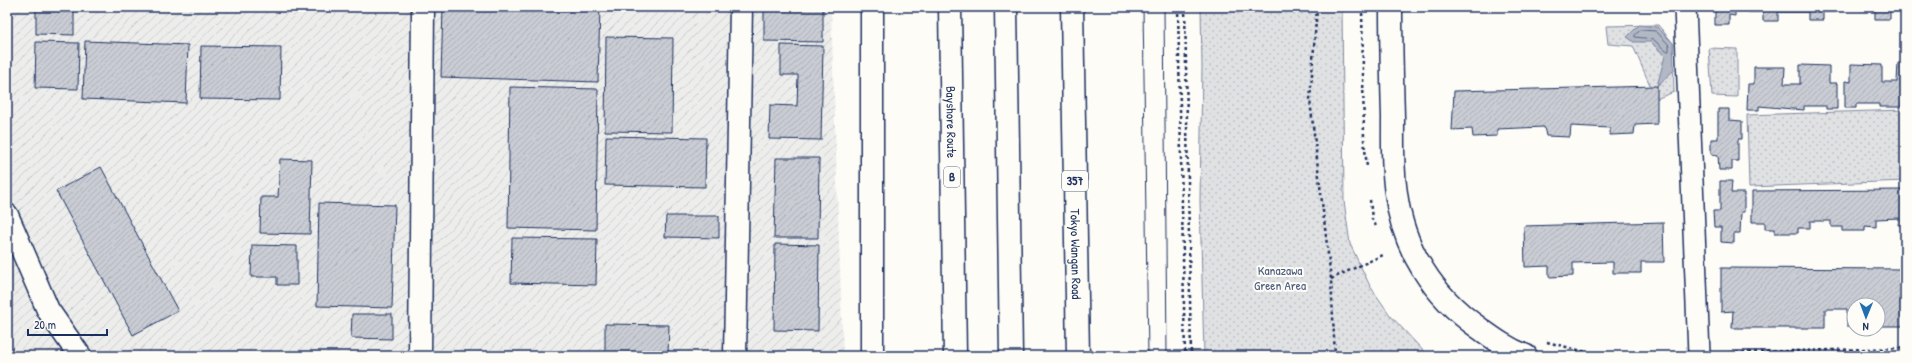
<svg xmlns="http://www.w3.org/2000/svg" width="1912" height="363" font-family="'Patrick Hand',sans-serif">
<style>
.industrial{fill:url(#industrial-furrows)}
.grass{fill:url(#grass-dots);stroke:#7e88a0}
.water{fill:#b3b8c5;stroke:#76819c}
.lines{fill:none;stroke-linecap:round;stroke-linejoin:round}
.shore{stroke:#586687;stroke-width:1}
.building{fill:url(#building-hatch);stroke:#1b2f5e}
.pedestrian-casing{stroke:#1b2f5e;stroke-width:24}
.tertiary-casing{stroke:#1b2f5e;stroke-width:25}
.trunk-casing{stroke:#1b2f5e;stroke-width:25}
.motorway-casing{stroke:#1b2f5e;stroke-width:25}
.path{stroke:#1b2f5e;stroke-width:2.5;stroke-dasharray:3 3;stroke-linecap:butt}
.pedestrian{stroke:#fdfcf7;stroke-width:21}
.tertiary{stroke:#fdfcf7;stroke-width:22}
.trunk{stroke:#fdfcf7;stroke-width:22}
.motorway{stroke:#fdfcf7;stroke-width:22}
.tram{stroke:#1b2f5e;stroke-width:1}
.labels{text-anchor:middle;stroke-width:4;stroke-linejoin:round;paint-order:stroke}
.shield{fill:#fdfcf7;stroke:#5f6c8c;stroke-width:1}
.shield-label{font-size:12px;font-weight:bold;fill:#1b2f5e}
.street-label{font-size:13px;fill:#1b2f5e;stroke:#fdfcf7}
.park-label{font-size:13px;fill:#4c5c7f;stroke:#fdfcf7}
</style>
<defs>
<pattern id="industrial-furrows" width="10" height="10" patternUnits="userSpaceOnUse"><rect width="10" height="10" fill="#edeeec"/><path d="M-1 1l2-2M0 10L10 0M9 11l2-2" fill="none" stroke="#cbcccd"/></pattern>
<pattern id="grass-dots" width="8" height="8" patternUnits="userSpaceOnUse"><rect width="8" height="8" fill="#e0e1e3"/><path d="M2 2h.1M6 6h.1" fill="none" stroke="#c0c1c5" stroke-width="1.8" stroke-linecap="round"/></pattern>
<pattern id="building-hatch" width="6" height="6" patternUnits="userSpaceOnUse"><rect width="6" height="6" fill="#c9ccd3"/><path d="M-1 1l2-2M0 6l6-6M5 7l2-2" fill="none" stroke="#acb0b8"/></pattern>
</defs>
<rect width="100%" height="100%" fill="#fdfcf7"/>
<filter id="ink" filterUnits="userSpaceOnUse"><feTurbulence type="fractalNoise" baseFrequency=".025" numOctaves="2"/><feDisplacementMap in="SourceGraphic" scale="8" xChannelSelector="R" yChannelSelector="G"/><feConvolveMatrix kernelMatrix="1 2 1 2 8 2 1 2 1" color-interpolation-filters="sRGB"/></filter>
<g filter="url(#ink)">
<!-- industrial -->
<path class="industrial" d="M 7,7 L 831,7 L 843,356 L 7,356 Z"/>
<!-- grass -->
<path class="grass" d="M 1201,7 L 1342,7 L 1344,201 L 1350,244 L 1370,286 L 1390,315 L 1428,356 L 1204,356 L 1200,201 L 1202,66 Z
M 1658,25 L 1673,43 L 1674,92 L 1656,99 L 1633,46 L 1608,44 L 1606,26 Z
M 1709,48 L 1737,49 L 1737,97 L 1712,96 Z
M 1905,110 L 1905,181 L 1749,187 L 1747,115 Z"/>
<!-- water -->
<path class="water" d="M 1639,25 L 1657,27 L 1673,43 L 1674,70 L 1657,86 L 1665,56 L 1651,42 L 1634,42 L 1627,37 Z"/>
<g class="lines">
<!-- shore -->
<path class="shore" d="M 1641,30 L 1656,31 L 1669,45 L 1669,51 L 1666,51 L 1653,39 L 1635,37 L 1635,35 Z"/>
</g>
<!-- building -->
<path class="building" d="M 36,7 L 74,7 L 74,35 L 36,34 Z
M 443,7 L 600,7 L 598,82 L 441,77 Z
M 764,7 L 823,7 L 823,42 L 764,41 Z
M 1708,7 L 1735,7 L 1735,16 L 1729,15 L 1729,25 L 1715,25 L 1715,10 L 1708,9 Z
M 1748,7 L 1836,7 L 1836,12 L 1823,12 L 1823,20 L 1808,20 L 1808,12 L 1778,12 L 1778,21 L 1763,21 L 1763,12 L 1748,12 Z
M 1860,7 L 1905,7 L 1905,10 L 1890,10 L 1890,19 L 1875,19 L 1875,10 L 1860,10 Z
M 606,37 L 673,38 L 672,132 L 605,131 Z
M 85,41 L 188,45 L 186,103 L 83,99 Z
M 36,42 L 79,43 L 78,89 L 35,88 Z
M 781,45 L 823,46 L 821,140 L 769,139 L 770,105 L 797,106 L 798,75 L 781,75 Z
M 201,46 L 281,47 L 280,100 L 200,99 Z
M 1898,63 L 1905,63 L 1905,103 L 1902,103 L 1902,107 L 1879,107 L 1879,104 L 1856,104 L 1856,108 L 1845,108 L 1845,81 L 1851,82 L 1851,64 L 1882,65 L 1882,82 L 1897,82 Z
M 1800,65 L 1829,66 L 1829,83 L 1837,83 L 1837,109 L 1826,109 L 1826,106 L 1804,106 L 1804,110 L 1759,106 L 1759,110 L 1747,110 L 1748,84 L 1754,84 L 1754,67 L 1785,67 L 1784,84 L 1800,84 Z
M 1657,86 L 1657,124 L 1635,125 L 1634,134 L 1610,135 L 1610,128 L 1571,126 L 1570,137 L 1546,136 L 1544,127 L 1497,129 L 1497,136 L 1473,137 L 1472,129 L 1452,130 L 1454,91 Z
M 510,87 L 598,89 L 596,230 L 508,228 Z
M 1718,109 L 1729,109 L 1729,120 L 1742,121 L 1742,139 L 1738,139 L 1738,161 L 1732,161 L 1732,170 L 1719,170 L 1718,155 L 1711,154 L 1711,139 L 1718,139 Z
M 606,136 L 706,138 L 705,187 L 605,185 Z
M 776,158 L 819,158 L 818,238 L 774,238 Z
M 280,159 L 312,160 L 310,234 L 260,233 L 261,197 L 278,197 Z
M 101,167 L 178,311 L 133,335 L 56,191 Z
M 1720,181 L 1732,181 L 1731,193 L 1744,193 L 1744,212 L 1741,212 L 1740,233 L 1734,233 L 1734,243 L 1721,242 L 1721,227 L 1714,227 L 1713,211 L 1720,211 Z
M 1905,190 L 1905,225 L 1898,225 L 1899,218 L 1876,219 L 1876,227 L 1865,226 L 1865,231 L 1842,231 L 1842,227 L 1831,227 L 1831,221 L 1810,221 L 1810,228 L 1798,228 L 1798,233 L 1775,233 L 1775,229 L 1765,229 L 1765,222 L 1752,222 L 1752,191 Z
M 319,203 L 395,205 L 392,308 L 317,306 Z
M 666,216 L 719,216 L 719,238 L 665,237 Z
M 1663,222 L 1664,262 L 1641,262 L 1641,273 L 1613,273 L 1613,262 L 1573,263 L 1573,276 L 1549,277 L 1549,266 L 1525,267 L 1524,226 Z
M 512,238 L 597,239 L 596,285 L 511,283 Z
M 775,244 L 819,245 L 818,331 L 774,330 Z
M 252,245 L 297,246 L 297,285 L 277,285 L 277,277 L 251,277 Z
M 1721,268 L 1905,269 L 1905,326 L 1878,326 L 1878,305 L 1854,305 L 1854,326 L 1847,326 L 1847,309 L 1825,309 L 1825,328 L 1732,328 L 1733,311 L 1721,312 Z
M 352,314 L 392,314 L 392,339 L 351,338 Z
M 605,324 L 669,325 L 668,356 L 605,356 Z"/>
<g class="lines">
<defs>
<path id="pedestrian" d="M 1685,7 L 1699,354"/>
<path id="tertiary" d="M 1391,7 C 1391,44 1392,80 1393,117 C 1393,142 1392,168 1396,193 C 1403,249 1433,296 1479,328 C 1494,339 1508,349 1526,356
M 7,215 L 48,310 L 80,356
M 420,356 L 423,7
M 735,356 L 741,7"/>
<g id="trunk">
<path d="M 872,7 L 872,356"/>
<path id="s1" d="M 1072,7 L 1078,356"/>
</g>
<g id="motorway">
<path id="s2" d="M 950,7 L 955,356"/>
<path d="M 1006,7 L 1011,356"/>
</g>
</defs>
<!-- pedestrian casing -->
<use href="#pedestrian" class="pedestrian-casing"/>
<!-- tertiary casing -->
<use href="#tertiary" class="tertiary-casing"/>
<!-- trunk casing -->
<use href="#trunk" class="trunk-casing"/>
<!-- motorway casing -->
<use href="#motorway" class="motorway-casing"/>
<!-- path -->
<path class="path" d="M 1178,7 L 1185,356
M 1185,7 L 1191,356
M 1317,7 L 1310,100 L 1331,279 L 1335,356
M 1362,7 L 1364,140 L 1367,167
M 1370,200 L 1372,219 L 1376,226
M 1331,279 L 1385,254
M 1547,342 L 1586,352 L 1615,356
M 1724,353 L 1905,348
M 1646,356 L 1675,355"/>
<!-- pedestrian -->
<use href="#pedestrian" class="pedestrian"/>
<!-- tertiary -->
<use href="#tertiary" class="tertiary"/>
<!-- trunk -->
<use href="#trunk" class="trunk"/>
<!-- motorway -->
<use href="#motorway" class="motorway"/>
<!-- tram -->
<path class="tram" d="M 1143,7 L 1148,356
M 1164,7 L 1167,356"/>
</g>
</g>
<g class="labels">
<!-- shield labels -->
<g class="shield">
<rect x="944" y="167" width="16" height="20" rx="3"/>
<rect x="1062" y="171" width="26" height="20" rx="3"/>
</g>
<g class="shield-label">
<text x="952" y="181">B</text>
<text x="1075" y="185">357</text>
</g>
<!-- street labels -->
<g class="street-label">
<text dy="5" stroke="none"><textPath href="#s2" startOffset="115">Bayshore Route</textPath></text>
<text dy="5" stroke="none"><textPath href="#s1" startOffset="247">Tokyo Wangan Road</textPath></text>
</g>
<!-- park labels -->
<g class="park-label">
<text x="1280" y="275">Kanazawa<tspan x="1280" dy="15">Green Area</tspan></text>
</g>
</g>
<!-- margin -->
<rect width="1912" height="363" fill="none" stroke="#fdfcf7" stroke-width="24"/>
<rect x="12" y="12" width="1888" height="339" fill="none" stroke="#1b2f5e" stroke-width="1.5" filter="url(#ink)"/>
<!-- north arrow -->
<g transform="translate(1866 317) rotate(181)"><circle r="19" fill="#fdfcf7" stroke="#a3aaba"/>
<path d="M0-3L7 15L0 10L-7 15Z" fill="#1f6fb2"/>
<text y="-6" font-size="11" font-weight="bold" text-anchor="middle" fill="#1b2f5e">N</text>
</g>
<!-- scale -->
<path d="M28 329v6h79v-6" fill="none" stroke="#1b2f5e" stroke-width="2"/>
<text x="34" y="329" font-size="12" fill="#1b2f5e" stroke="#fdfcf7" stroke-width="3" paint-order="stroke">20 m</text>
</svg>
